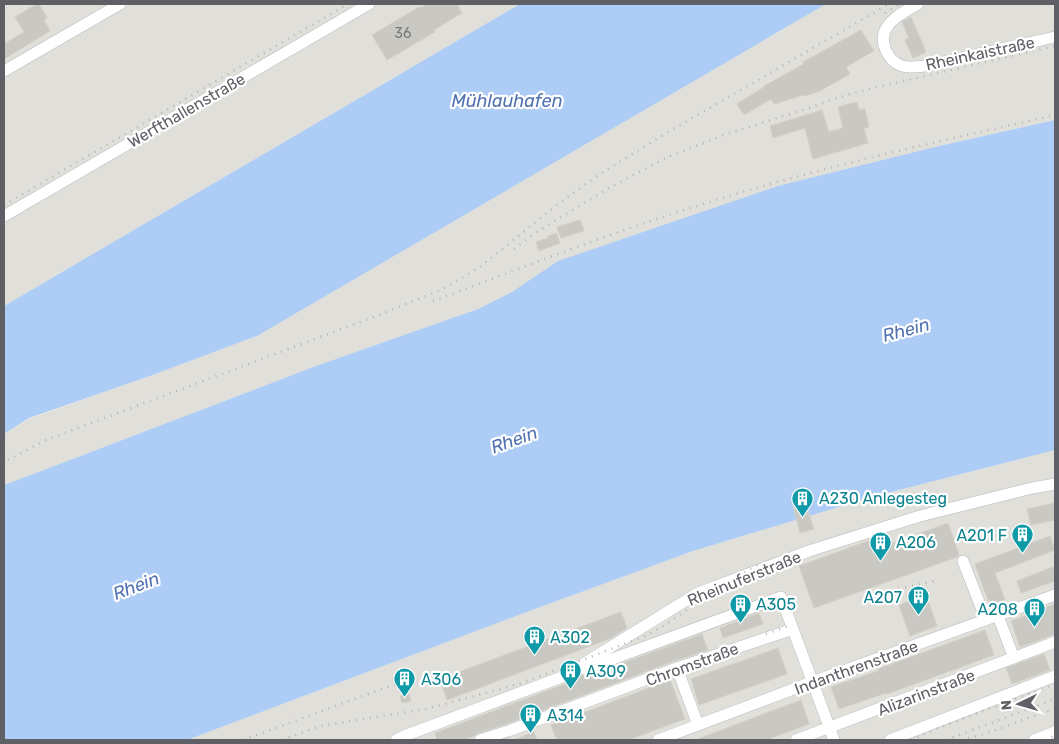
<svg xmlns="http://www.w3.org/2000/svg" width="1059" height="744" font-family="Rubik,sans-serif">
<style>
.industrial{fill:#e0dfda}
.water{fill:#aecdf6}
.building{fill:#cac8c2;stroke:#d2d0c5}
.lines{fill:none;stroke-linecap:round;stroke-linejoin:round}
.street-casing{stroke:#b8babe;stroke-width:12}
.street{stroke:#fff;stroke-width:11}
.rail{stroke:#b4b4b5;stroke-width:2.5;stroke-dasharray:1 6;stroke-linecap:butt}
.labels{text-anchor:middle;stroke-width:4.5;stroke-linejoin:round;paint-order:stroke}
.number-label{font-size:14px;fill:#797a7c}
.street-label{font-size:16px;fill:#5e6065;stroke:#fff}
.culture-label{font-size:16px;fill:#0d838f;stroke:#fff;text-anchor:start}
.water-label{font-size:18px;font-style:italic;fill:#5072b0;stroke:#fff}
</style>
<rect width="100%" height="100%" fill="#eeeee6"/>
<!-- industrial -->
<path class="industrial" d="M 4,4 L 520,4 L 4,306 Z
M 826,4 L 1055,4 L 1055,120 L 939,146 L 512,292 L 478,309 L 316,366 L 7,484 L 4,484 L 4,434 L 29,419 L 150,376 L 257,336 Z
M 1055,450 L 1055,740 L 187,740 L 524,613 L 693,551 L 872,497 Z"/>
<!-- water -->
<path class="water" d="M 520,4 L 826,4 L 257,336 L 150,376 L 29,418 L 4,434 L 4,306 Z
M 1055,120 L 1055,450 L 872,497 L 693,551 L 524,613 L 187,740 L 4,740 L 4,484 L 7,484 L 316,366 L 478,309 L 512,292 L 558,261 L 778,186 L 939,146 Z"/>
<!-- building -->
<path class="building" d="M 37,4 L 39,4 L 47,18 L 44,20 L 50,31 L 4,59 L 4,44 L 24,32 L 15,17 Z
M 428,4 L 457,4 L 462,13 L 434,30 L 435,32 L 387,60 L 372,35 L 419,7 L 420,8 Z
M 911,17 L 926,52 L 913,58 L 905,40 L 909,38 L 902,22 Z
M 861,30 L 874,51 L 846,67 L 850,74 L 820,91 L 805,96 L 804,95 L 774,104 L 771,99 L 744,115 L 737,104 L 764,87 L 764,86 L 804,64 L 803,62 Z
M 857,102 L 859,110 L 865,109 L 869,127 L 864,128 L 868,143 L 813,159 L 805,128 L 773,138 L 770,126 L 822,110 L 829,132 L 843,128 L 838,107 Z
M 580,220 L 584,231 L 561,238 L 557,227 Z
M 556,233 L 560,243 L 539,251 L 536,242 L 548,238 L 548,236 Z
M 805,502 L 814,529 L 800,533 L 793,505 Z
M 1055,503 L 1055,520 L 1031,525 L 1027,509 Z
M 948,523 L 959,555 L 957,557 L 814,608 L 799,566 L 882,536 L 885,546 Z
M 1050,536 L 1055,550 L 995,573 L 1005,600 L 990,606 L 975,564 Z
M 1053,567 L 1055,572 L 1055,581 L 1021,593 L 1017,581 Z
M 926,595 L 937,626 L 910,636 L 899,605 Z
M 1055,604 L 1055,634 L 1020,647 L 1011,621 Z
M 621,612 L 627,628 L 609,639 L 447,700 L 440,679 Z
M 759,613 L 763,624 L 723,638 L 720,628 Z
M 985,630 L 994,655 L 887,694 L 886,693 L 839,709 L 831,687 L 878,671 L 878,669 Z
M 702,634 L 708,650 L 674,661 L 509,723 L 478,733 L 474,736 L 463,740 L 437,740 L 435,733 L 565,684 L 576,677 L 581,675 L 588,676 Z
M 778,648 L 787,674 L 699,705 L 691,679 Z
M 1044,654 L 1050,670 L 1012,684 L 1006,668 Z
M 670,680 L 685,719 L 628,740 L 557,740 L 551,725 Z
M 408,692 L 411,701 L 402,703 L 400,696 Z
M 801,700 L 809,724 L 766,740 L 695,740 Z
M 534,732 L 537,740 L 514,740 Z"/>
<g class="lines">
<defs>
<path id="street" d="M 918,4 C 908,10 894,16 887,27 C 878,40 887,61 902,66 C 909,68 918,67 925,66 L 1055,37
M 4,71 L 120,4
M 4,216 L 369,4
M 963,561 L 986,620
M 998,616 L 1014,658
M 677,668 L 698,725
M 585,669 L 781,597 L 834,740
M 396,740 L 404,736 L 562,677 L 698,593 L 809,551 L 920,516 L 1032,488 L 1055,484
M 480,740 L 511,730 L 677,668 L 793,629
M 658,740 L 812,682 L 1055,595
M 796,740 L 1055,642
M 890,740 L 1055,676
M 1034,740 L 1055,732"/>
</defs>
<!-- street casing -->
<use href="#street" class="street-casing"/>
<!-- street -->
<use href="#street" class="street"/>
<!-- rail -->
<path class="rail" d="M 885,13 L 900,4
M 4,205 L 348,4
M 514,249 L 538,231 L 609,188 L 668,157 L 724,135 L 809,108 L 836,98 L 873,88 L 1055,46
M 433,301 C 522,268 610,233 700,205 C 816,168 936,142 1055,115
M 8,460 L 46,440 L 379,315 L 443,289 L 480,267 L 558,204 L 600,174 L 670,131 L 889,4
M 871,595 L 935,581
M 766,634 L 791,625
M 968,738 C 998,732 1025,717 1055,709
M 243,740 L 379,690 L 419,677
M 282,740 L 320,726 L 426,709 L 522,683 L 645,636 L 665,625 L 728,582 L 761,563
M 911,740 L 941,727 L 1055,684
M 946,740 L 1055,699
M 1045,740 L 1055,736"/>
</g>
<!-- icons -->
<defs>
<symbol id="building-pin" viewBox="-11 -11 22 30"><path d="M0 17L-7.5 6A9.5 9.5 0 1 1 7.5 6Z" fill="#0f9aa8" stroke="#fff"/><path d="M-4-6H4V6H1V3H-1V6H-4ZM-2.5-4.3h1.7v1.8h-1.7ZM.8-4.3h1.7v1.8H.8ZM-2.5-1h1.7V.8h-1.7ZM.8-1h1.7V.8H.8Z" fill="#fff"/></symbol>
</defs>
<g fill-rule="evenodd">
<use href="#building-pin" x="790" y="486" width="25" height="34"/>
<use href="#building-pin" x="1010" y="522" width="25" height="34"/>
<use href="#building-pin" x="868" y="530" width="25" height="34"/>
<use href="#building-pin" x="906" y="584" width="25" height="34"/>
<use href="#building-pin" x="728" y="592" width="25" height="34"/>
<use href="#building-pin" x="1022" y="596" width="25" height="34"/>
<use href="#building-pin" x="522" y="624" width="25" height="34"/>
<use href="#building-pin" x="558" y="658" width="25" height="34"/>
<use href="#building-pin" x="392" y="666" width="25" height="34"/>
<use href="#building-pin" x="518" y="702" width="25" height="34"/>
</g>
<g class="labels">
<!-- number labels -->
<g class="number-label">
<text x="403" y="38">36</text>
</g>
<!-- street labels -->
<g class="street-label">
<text transform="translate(980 53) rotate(-12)" y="6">Rheinkaistraße</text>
<text transform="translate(186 110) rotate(-30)" y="6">Werfthallenstraße</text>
<text transform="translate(744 578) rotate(-22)" y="6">Rheinuferstraße</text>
<text transform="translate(692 664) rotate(-20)" y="6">Chromstraße</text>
<text transform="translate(856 667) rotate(-20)" y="6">Indanthrenstraße</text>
<text transform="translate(926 692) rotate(-21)" y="6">Alizarinstraße</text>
</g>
<!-- culture labels -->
<g class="culture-label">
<text x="819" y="504">A230 Anlegesteg</text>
<text x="1007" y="541" text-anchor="end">A201 F</text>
<text x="896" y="548">A206</text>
<text x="902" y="603" text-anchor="end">A207</text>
<text x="756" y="610">A305</text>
<text x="1018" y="615" text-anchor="end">A208</text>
<text x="550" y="643">A302</text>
<text x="586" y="677">A309</text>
<text x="421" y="685">A306</text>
<text x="547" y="721">A314</text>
</g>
<!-- water labels -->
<g class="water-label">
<text x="507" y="107">Mühlauhafen</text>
<text transform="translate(906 330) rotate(-15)" y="6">Rhein</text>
<text transform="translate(514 440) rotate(-20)" y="6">Rhein</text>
<text transform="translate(136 586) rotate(-21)" y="6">Rhein</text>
</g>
</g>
<!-- border -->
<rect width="1059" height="744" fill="none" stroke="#5e6065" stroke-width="10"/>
<!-- north arrow -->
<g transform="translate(1019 704) rotate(265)" stroke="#ffffff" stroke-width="4" paint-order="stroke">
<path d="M0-4L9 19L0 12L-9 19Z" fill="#5e6065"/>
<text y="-8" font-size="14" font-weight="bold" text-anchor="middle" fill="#5e6065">N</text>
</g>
</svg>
